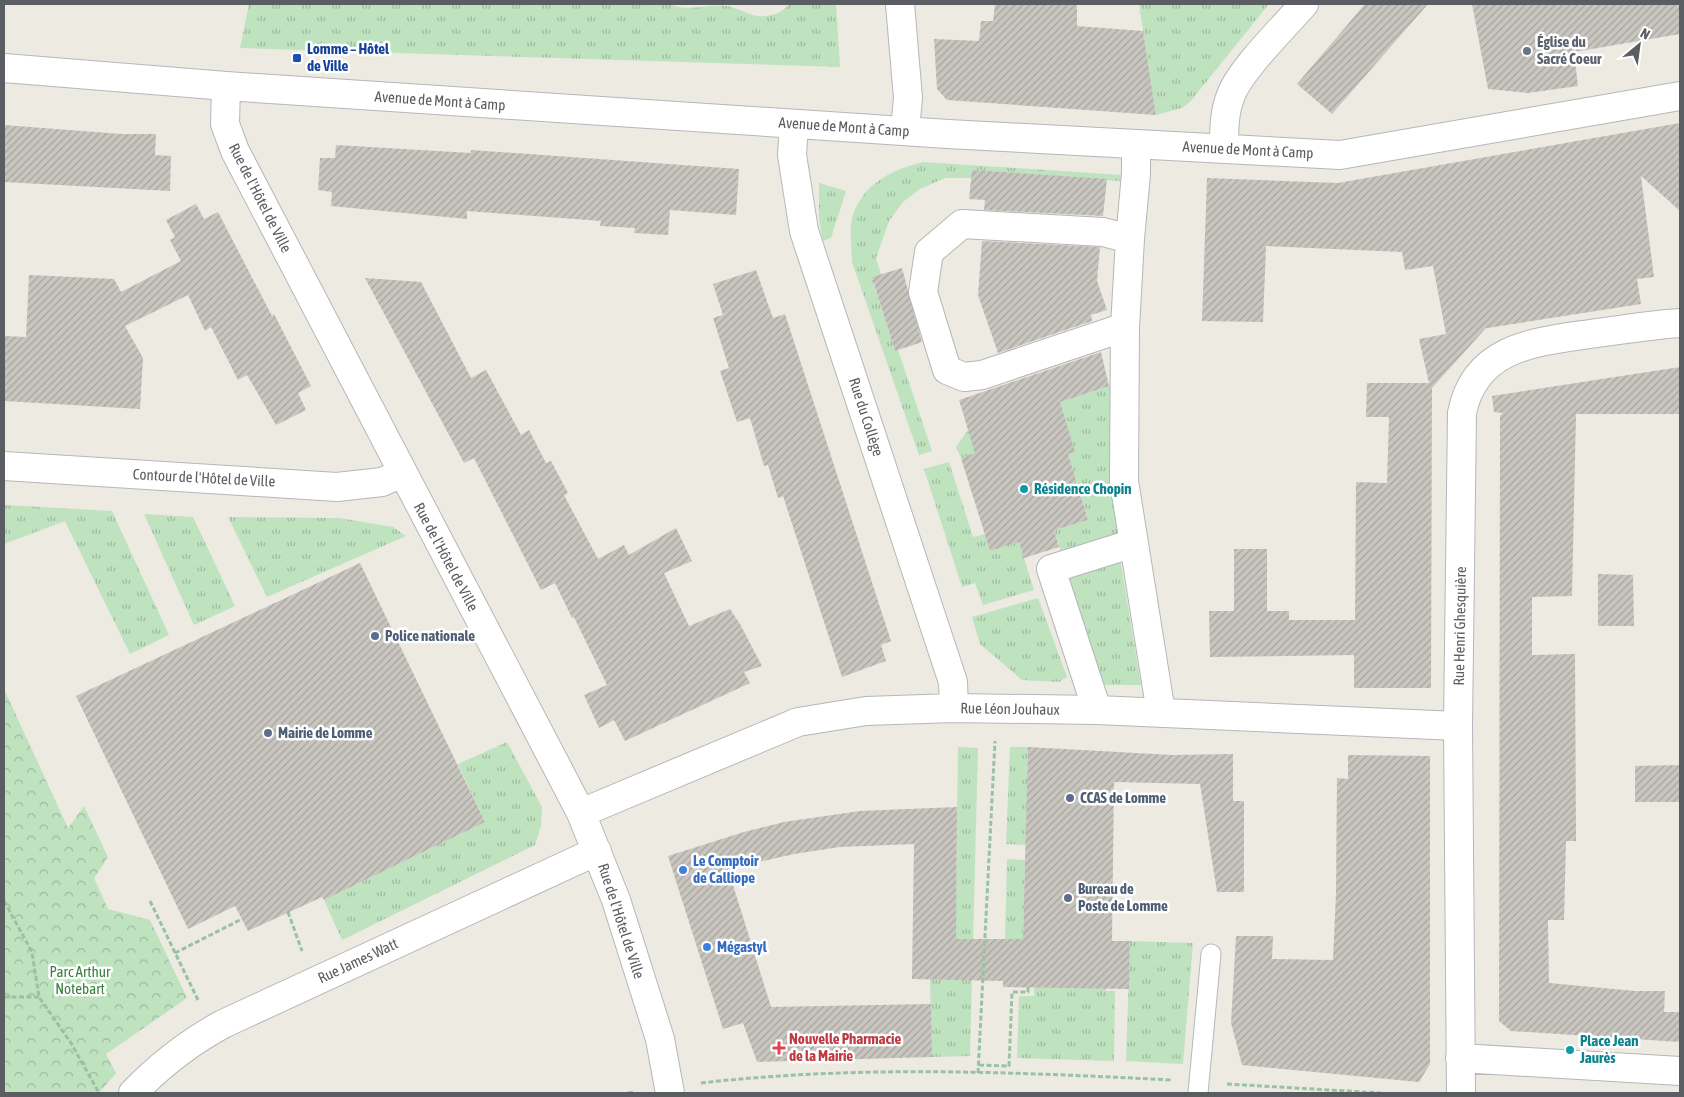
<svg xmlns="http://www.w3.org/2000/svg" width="1684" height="1097" font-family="'Asap Condensed',sans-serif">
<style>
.grass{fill:url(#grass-tufts)}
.park{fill:url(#park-crowns)}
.building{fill:url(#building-hatch)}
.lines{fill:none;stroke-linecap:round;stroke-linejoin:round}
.lane-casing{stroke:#b4b7bb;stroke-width:21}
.street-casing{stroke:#b4b7bb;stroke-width:30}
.path{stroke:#99c2a5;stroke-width:3;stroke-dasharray:5 2.5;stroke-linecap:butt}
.lane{stroke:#fff;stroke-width:19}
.street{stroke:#fff;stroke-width:28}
.worship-dot{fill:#6b7280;stroke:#fff;stroke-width:2}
.transit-dot{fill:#1a4fb4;stroke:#fff;stroke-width:2}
.culture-dot{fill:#0f9aa8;stroke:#fff;stroke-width:2}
.service-dot{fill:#5c6f8a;stroke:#fff;stroke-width:2}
.shop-dot{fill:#3f7fe0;stroke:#fff;stroke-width:2}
.health-dot{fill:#e0444e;stroke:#fff;stroke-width:2}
.labels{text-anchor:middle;stroke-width:5;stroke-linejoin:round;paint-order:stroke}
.worship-label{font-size:15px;font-weight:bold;fill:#5b616d;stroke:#fff;text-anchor:start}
.transit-label{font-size:15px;font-weight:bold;fill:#164399;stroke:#fff;text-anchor:start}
.street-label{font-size:15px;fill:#5a5d61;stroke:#fff}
.culture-label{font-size:15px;font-weight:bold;fill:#0d838f;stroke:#fff;text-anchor:start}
.service-label{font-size:15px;font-weight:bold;fill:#4e5e75;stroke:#fff;text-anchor:start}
.shop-label{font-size:15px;font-weight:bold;fill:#366cbe;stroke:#fff;text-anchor:start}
.park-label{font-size:15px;fill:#39813d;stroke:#fff}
.health-label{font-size:15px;font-weight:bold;fill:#be3a42;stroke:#fff;text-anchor:start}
</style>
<defs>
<pattern id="grass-tufts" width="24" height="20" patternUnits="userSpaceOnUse" patternTransform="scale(1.25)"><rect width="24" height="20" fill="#bfe2bf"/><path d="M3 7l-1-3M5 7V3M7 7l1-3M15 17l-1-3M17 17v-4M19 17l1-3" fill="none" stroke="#9eba9f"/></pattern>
<pattern id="park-crowns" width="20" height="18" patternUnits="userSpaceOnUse" patternTransform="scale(1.25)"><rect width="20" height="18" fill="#bfe2bf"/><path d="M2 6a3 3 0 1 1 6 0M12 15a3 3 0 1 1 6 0" fill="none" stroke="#9eba9f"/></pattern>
<pattern id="building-hatch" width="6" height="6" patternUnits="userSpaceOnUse" patternTransform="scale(1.25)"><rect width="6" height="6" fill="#c9c6c0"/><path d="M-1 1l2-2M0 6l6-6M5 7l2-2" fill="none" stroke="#a6a49f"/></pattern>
</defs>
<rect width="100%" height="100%" fill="#eceae1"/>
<!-- grass -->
<path class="grass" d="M 249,4 L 669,4 C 690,13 706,3 727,6 C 740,8 752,18 765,16 C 775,15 783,12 789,4 L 836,4 L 840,67 L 240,48 Z
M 1139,4 L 1269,4 L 1190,102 L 1182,108 L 1156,115 Z
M 923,162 L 1121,175 L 1120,181 L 973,170 L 972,178 L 945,178 L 920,189 L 903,202 L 889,221 L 876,258 L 881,274 L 872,278 L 895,351 L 898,350 L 932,451 L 919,455 L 852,262 C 852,247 848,227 854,212 C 866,182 894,169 923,162 Z
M 819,183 L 846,191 L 831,238 L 823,241 L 819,219 Z
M 1116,384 L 1121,531 L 1113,536 L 1061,552 L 1054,530 L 1088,520 L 1068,454 L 1015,441 L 961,458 L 956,447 L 968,430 Z
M 949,462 L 973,537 L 985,534 L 990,551 L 1019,542 L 1034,590 L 983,605 L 975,583 L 962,587 L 924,469 Z
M 4,505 L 112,511 L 169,635 L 130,654 L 65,521 L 4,544 Z
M 144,514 L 193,517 L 235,606 L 194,625 Z
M 228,517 L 339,518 L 393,527 L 406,536 L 267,597 Z
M 1119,561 L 1121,564 L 1141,685 L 1100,685 L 1064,576 Z
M 1038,598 L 1067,677 L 1059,682 L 1022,680 L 980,644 L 972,617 Z
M 507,742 L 542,807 L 541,826 L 535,845 L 342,940 L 324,900 L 485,822 L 458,764 Z
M 958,747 L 978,748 L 970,1056 L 932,1057 L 930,979 L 955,979 Z
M 1010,747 L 1028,747 L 1026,845 L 1006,844 Z
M 1007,859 L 1025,860 L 1023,939 L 1005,939 Z
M 1130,941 L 1193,943 L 1183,1064 L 1126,1061 Z
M 1034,987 L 1106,988 L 1106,991 L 1115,991 L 1114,1061 L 1017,1058 L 1019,996 L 1034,996 Z"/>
<!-- park -->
<path class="park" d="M 4,689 L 68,828 L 84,806 L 108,857 L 94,878 L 108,909 L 150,920 L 187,998 L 106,1054 L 116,1073 L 99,1093 L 4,1093 Z"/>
<!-- building -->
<path class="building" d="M 995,4 L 1077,4 L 1077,26 L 1143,31 L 1156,115 L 947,100 L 937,89 L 934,39 L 979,41 L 981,21 L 993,21 Z
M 1365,4 L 1428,4 L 1332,114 L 1297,84 Z
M 1472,4 L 1680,4 L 1680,34 L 1574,52 L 1578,86 L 1528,93 L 1488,89 Z
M 1680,123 L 1680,211 L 1641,176 L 1654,277 L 1637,279 L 1641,304 L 1475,330 L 1486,328 L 1432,388 L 1431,688 L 1354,688 L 1354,655 L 1210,657 L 1209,611 L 1234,611 L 1234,549 L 1267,549 L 1267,611 L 1289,611 L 1289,620 L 1355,620 L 1356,482 L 1387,483 L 1389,417 L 1366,417 L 1367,383 L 1429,383 L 1419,339 L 1446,334 L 1433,266 L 1405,270 L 1402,252 L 1266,246 L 1263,322 L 1202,321 L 1207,178 L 1338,183 Z
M 4,125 L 121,134 L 156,134 L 155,155 L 171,156 L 170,191 L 4,182 Z
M 336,145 L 471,153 L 471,150 L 739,169 L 736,215 L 670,210 L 668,235 L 634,233 L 635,228 L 600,226 L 601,221 L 467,211 L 467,219 L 331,206 L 332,192 L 318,190 L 320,158 L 335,158 Z
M 972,170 L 1107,179 L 1103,216 L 984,210 L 985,200 L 969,199 Z
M 196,204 L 204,219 L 218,212 L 272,316 L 274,314 L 311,386 L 298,393 L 306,410 L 276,425 L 247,375 L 238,380 L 211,327 L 205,331 L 188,295 L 125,326 L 143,358 L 140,409 L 4,401 L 4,336 L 26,337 L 29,275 L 114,279 L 121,292 L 181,261 L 170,240 L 175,237 L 166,220 Z
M 982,241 L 1100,247 L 1097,281 L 1107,310 L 1091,315 L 1092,321 L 998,353 L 978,295 Z
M 902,268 L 922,342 L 895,351 L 872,277 Z
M 756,270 L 773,318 L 785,314 L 891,641 L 881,645 L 886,661 L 842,677 L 783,496 L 778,498 L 768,465 L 764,466 L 750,418 L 737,422 L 720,371 L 729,368 L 713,318 L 723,315 L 713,284 Z
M 365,278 L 421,282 L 471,378 L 486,370 L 521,435 L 529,430 L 546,463 L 551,461 L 568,493 L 564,495 L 598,559 L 624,545 L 629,555 L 676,528 L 692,561 L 664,573 L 689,626 L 730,609 L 740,624 L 762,666 L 744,672 L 750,683 L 625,741 L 614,720 L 599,728 L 584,695 L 607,685 L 574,617 L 572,618 L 555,583 L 541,590 L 474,458 L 464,463 Z
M 1101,352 L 1109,386 L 1060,402 L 1075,452 L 1068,454 L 1088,520 L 1054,530 L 1059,547 L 1024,558 L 1019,542 L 990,551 L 961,458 L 975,453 L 959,400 Z
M 1680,367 L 1680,414 L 1576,414 L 1572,596 L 1532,597 L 1532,655 L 1575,654 L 1576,841 L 1566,841 L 1564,920 L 1548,920 L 1549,983 L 1635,991 L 1665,991 L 1664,1012 L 1680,1012 L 1680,1042 L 1511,1031 L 1499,1021 L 1500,416 L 1503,413 L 1494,412 L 1492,396 Z
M 360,563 L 485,822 L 324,900 L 322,897 L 248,931 L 235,906 L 188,929 L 76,696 Z
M 1598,574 L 1633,575 L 1634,626 L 1598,626 Z
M 1028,747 L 1172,755 L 1233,754 L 1233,801 L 1244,801 L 1244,892 L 1217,892 L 1200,784 L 1114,782 L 1112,941 L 1130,941 L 1129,989 L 1003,987 L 1003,981 L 912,979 L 914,844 L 840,847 L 794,854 L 728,869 L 771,1007 L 931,1004 L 932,1057 L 757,1062 L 743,1023 L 723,1029 L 668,856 L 744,832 L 784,822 L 860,811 L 957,807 L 956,939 L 1023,939 Z
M 1348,755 L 1430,756 L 1430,1064 L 1419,1082 L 1242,1065 L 1231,1023 L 1236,936 L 1273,936 L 1272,959 L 1333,960 L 1336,893 L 1337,778 L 1348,779 Z
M 1680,765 L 1680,802 L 1635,802 L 1635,766 Z"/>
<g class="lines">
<defs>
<path id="lane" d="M 1198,1093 L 1211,954"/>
<path id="street" d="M 900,4 L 908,98 L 905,130
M 4,68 L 226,86 L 948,134 L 1340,155 L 1680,96
M 226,86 L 225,124 L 235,151 L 581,813 L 616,900 L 660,1039 L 670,1093
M 794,124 L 792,155 L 804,231 L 953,682 L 954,708
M 1136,145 L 1136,174 L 1130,239 L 1103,232 L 962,224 L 929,252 L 923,292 L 947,370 L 964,377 L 982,375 L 1125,327 L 1124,481 L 1161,713
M 1224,149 C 1224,131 1224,112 1231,95 C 1240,70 1285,26 1304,4
M 1125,327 L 1130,239
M 4,466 L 337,487 L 382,482 L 402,473
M 1097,710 L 1051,569 L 1134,543
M 581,813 L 798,722 L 866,711 L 954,708 L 1097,710 L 1458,726
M 1460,1058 L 1680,1071
M 133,1093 C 159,1066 190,1042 223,1024 L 597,851
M 1461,1093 L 1458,726 L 1462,413 C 1475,347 1534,342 1590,334 C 1620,330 1650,325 1680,323"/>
</defs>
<!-- lane casing -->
<use href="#lane" class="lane-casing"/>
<!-- street casing -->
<use href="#street" class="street-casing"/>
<!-- path -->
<path class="path" d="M 4,901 L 32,952 L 39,997 L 71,1043 L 99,1093
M 150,901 L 198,1000
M 288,912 L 302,951
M 175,953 L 242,919
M 4,997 L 39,997
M 979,1065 L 1009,1066 L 1012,992 L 1028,992 L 1028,987
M 978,1073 L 995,741
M 701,1083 C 858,1065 1014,1072 1171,1080
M 1227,1084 L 1381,1093
M 628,1093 L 635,1092"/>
<!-- lane -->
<use href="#lane" class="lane"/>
<!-- street -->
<use href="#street" class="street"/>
</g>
<!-- markers -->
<circle class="worship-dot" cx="1527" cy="51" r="5"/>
<rect class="transit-dot" x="292" y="53" width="10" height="10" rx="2.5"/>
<g class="culture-dot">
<circle cx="1024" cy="489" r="5"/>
<circle cx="1570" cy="1050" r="5"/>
</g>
<g class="service-dot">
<circle cx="375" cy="636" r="5"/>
<circle cx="268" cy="733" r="5"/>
<circle cx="1070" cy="798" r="5"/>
<circle cx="1068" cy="898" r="5"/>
</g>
<g class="shop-dot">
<circle cx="683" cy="870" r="5"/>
<circle cx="707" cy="947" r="5"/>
</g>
<path class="health-dot" d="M776.5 1040.5h5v5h5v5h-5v5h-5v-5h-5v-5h5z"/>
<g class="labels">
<!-- worship labels -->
<g class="worship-label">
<text x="1537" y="47">Église du<tspan x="1537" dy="17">Sacré Coeur</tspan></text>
</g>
<!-- transit labels -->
<g class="transit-label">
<text x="307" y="54">Lomme – Hôtel<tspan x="307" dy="17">de Ville</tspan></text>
</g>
<!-- street labels -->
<g class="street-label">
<text transform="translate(440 101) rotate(4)" y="5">Avenue de Mont à Camp</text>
<text transform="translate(844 127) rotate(4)" y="5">Avenue de Mont à Camp</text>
<text transform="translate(1248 150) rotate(3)" y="5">Avenue de Mont à Camp</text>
<text transform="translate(260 198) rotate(63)" y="5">Rue de l'Hôtel de Ville</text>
<text transform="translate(866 417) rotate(72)" y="5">Rue du Collège</text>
<text transform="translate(204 478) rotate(3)" y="5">Contour de l'Hôtel de Ville</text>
<text transform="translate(446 557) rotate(62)" y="5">Rue de l'Hôtel de Ville</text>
<text transform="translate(1460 626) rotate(-89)" y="5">Rue Henri Ghesquière</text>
<text transform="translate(1010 709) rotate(1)" y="5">Rue Léon Jouhaux</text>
<text transform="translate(621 921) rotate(72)" y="5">Rue de l'Hôtel de Ville</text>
<text transform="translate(358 961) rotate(-25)" y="5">Rue James Watt</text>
</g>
<!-- culture labels -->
<g class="culture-label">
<text x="1034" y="494">Résidence Chopin</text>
<text x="1580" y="1046">Place Jean<tspan x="1580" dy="17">Jaurès</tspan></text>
</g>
<!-- service labels -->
<g class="service-label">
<text x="385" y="641">Police nationale</text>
<text x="278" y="738">Mairie de Lomme</text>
<text x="1080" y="803">CCAS de Lomme</text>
<text x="1078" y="894">Bureau de<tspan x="1078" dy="17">Poste de Lomme</tspan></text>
</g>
<!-- shop labels -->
<g class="shop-label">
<text x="693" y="866">Le Comptoir<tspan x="693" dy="17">de Calliope</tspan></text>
<text x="717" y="952">Mégastyl</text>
</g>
<!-- park labels -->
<g class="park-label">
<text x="80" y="977">Parc Arthur<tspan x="80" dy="17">Notebart</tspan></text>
</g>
<!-- health labels -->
<g class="health-label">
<text x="789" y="1044">Nouvelle Pharmacie<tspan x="789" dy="17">de la Mairie</tspan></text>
</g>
</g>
<!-- border -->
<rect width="1684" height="1097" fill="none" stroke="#5a5d61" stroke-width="10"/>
<!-- north arrow -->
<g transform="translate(1639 45) rotate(29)" stroke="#ffffff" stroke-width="4" paint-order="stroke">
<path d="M0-4L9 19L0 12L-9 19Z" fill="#5a5d61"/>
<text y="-8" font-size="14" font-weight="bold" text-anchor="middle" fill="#5a5d61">N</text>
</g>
</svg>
